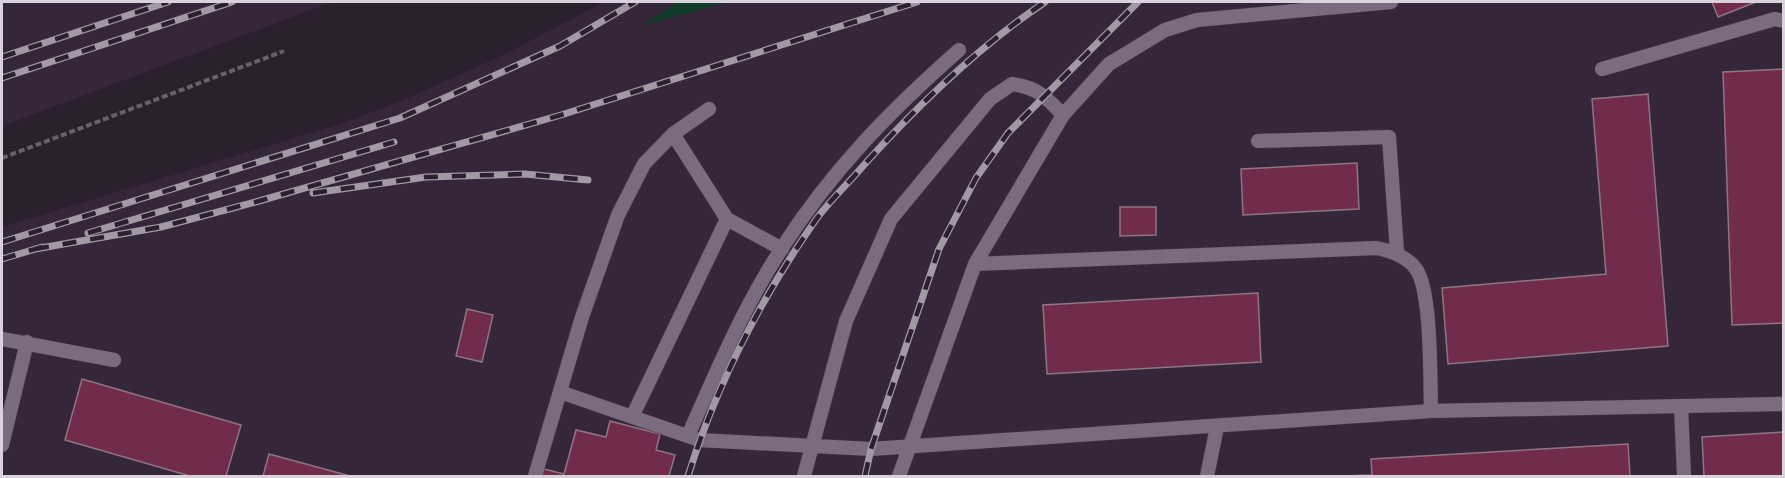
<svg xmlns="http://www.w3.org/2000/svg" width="1785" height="478" font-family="'Asap Condensed',sans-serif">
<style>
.built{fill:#36263a}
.green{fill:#103b29}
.building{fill:#712c4d;stroke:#8d767f;stroke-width:1.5}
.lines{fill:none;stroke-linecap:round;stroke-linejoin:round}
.lane-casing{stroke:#463d49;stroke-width:15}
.path{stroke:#6a606c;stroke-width:4;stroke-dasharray:6 3;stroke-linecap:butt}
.lane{stroke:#7a6c7e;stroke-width:14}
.rail-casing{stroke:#a199a4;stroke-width:7}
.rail{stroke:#2b202e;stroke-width:4.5;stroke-dasharray:14;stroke-linecap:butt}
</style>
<rect width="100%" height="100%" fill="#2b202e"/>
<!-- built -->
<path class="built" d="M 2,2 L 332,2 L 2,126 Z
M 604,2 L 678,2 L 645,24 L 730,2 L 1783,2 L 1783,476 L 2,476 L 2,227 L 343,123 L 406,99 L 505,54 Z"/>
<!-- green -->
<path class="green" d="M 678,2 L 730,2 L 643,25 Z"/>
<!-- building -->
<path class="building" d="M 1712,2 L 1756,2 L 1718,17 Z
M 1784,69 L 1784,323 L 1732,325 L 1723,72 Z
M 1648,94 L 1668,346 L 1448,364 L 1442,288 L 1606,274 L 1592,99 Z
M 1357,163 L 1359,209 L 1243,215 L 1241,169 Z
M 1120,207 L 1156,207 L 1156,235 L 1120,236 Z
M 1258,293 L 1261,362 L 1047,374 L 1043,305 Z
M 467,309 L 493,315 L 482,362 L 456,356 Z
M 82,379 L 241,425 L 226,476 L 190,476 L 65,440 Z
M 610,421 L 660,434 L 656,450 L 675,455 L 669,476 L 542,476 L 544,469 L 564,474 L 576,430 L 606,437 Z
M 1784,432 L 1784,476 L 1704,476 L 1702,437 Z
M 1628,444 L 1630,476 L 1343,476 L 1372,475 L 1371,459 Z
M 269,454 L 350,476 L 263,476 Z"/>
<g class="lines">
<defs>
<path id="lane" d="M 1602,69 L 1775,19 L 1784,21
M 673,134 L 727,219 L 782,249
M 1258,141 L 1389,137 L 1397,252
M 975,264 L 1377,248 C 1391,251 1407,256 1416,269 C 1432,291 1430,381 1431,411
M 2,339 L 114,360
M 560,392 L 699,440 L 871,449 L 1431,411 L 1784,404
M 1681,406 L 1684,476
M 632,417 L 727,219
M 688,436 C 716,372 744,306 782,248 C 832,170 890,111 959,50
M 2,445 L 27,342
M 535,476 L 582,317 L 618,215 L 644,164 L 673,134 L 709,109
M 804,476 L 846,321 L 891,219 L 990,99 L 1012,84 C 1038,88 1045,96 1063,115
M 899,476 L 975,264 L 1063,115 L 1109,64 L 1165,30 L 1197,20 L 1391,2
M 1207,476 L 1217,427"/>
</defs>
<!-- lane casing -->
<use href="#lane" class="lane-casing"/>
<!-- path -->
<path class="path" d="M 2,158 L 284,51"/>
<!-- lane -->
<use href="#lane" class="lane"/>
<defs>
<path id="rail" d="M 2,57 L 168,2
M 2,78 L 232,2
M 313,193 L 426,177 L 525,174 L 588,180
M 88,233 L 394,142
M 2,242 L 400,118 L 560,46 L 635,2
M 35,249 L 161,227 L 259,201 L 561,115 L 917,2
M 2,259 L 42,247
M 688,476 C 716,386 761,298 815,221 C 829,201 848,184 863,166 C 918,105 977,48 1045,2
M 865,476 L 871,449 L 939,249 L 976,178 L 1008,133 L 1138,2"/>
</defs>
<!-- rail casing -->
<use href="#rail" class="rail-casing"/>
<!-- rail -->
<use href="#rail" class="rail"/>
</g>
<!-- border -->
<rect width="1785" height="478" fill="none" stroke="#d9d1db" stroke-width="6"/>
</svg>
